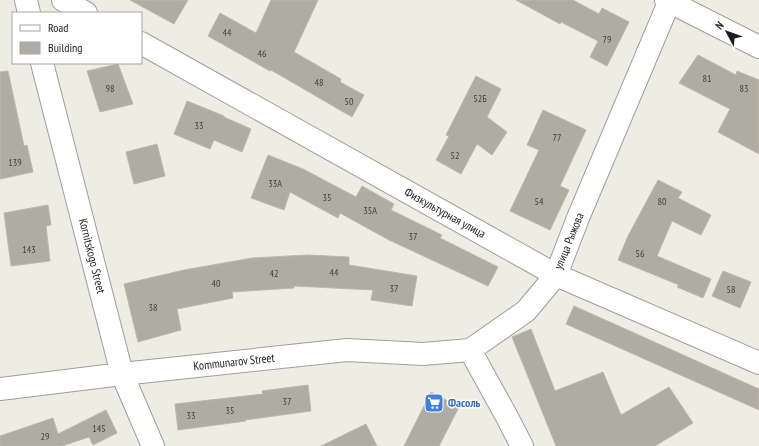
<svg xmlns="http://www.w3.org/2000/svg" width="759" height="446" font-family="'PT Sans Narrow',sans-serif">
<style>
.building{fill:#afaca3;stroke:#bdb9a8}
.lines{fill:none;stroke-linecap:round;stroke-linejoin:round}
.street-casing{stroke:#9e9e9e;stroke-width:24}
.street{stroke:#fff;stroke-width:22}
.labels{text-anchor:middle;stroke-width:3;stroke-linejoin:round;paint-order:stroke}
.number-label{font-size:10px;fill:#42413e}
.street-label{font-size:12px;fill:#1d1d1d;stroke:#fff}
.shop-label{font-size:12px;font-weight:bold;fill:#366cbe;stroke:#fff;text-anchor:start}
</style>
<rect width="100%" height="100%" fill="#edede4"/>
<!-- building -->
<path class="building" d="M 130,0 L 188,0 L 174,24 Z
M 271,0 L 318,0 L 294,52 L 341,79 L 340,82 L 364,95 L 352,117 L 271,70 L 270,71 L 208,36 L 220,13 L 256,33 Z
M 516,0 L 573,0 L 599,14 L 602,8 L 629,22 L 607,66 L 590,57 L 598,41 L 561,22 L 560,24 Z
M 698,55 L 736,75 L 737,71 L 759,80 L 759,154 L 718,132 L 730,109 L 679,83 Z
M 118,64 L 133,104 L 100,112 L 87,71 Z
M 8,71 L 24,146 L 27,145 L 33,172 L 0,179 L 0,72 Z
M 476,76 L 501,89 L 487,117 L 507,132 L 492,155 L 477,144 L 461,174 L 436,160 L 449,136 L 446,135 Z
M 187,101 L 224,116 L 224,117 L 251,129 L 242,152 L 214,140 L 210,149 L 174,134 Z
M 543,110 L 586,130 L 560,186 L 569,190 L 550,230 L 510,211 L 539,150 L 527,145 Z
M 157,144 L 165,176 L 134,184 L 126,152 Z
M 268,155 L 303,169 L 356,197 L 362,186 L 394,204 L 391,210 L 442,235 L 440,238 L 498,267 L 488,286 L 389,240 L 340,213 L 338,218 L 290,192 L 284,210 L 251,198 Z
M 658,180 L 682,192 L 678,198 L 711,215 L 701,235 L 672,221 L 657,256 L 711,279 L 703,298 L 677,287 L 679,285 L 618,260 L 628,236 Z
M 48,205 L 51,225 L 46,226 L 50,261 L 11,266 L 4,213 Z
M 307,255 L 349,257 L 349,265 L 417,276 L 412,306 L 371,300 L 373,290 L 294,286 L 294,288 L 232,292 L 233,298 L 177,309 L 181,330 L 138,342 L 124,284 L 184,270 L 252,258 Z
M 723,271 L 751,282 L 740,308 L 712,296 Z
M 574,306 L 759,389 L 759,410 L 566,324 Z
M 531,329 L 555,391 L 603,372 L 621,415 L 669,387 L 693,423 L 655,446 L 556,446 L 512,337 Z
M 308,385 L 311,411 L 245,420 L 246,421 L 178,430 L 175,404 L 263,394 L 262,391 Z
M 431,392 L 459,407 L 439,446 L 404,446 Z
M 106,410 L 117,433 L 93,445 L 89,437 L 62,446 L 0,446 L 0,436 L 53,418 L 58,434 Z
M 366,424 L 377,446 L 321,446 Z"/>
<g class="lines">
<defs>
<path id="street" d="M 26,0 L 29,13
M 63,0 L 86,13
M 666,0 L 759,47
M 141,43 L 556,275 L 759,363
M 42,63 L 122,374 L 153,446
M 470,350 L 526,311 L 556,275 L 578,218 L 670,0
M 470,350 L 507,417 L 522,446
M 0,389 L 122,374 L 347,350 L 423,354 L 470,350"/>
</defs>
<!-- street casing -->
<use href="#street" class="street-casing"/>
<!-- street -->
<use href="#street" class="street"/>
</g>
<!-- icons -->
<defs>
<symbol id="supermarket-square" viewBox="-11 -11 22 22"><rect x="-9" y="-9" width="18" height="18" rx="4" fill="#3f7fe0" stroke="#fff"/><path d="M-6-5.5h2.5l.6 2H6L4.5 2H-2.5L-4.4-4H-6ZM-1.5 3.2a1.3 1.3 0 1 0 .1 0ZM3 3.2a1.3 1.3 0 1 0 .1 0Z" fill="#fff"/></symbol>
</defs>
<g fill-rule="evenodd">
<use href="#supermarket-square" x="423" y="392" width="22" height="22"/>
</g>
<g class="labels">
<!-- number labels -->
<g class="number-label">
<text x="227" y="36">44</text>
<text x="607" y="43">79</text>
<text x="262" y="57">46</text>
<text x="707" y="82">81</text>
<text x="319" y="86">48</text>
<text x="110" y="92">98</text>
<text x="744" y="92">83</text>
<text x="480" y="102">52Б</text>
<text x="349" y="105">50</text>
<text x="199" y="129">33</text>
<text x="557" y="141">77</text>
<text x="455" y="159">52</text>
<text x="15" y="166">139</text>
<text x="275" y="187">33А</text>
<text x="327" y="201">35</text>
<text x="539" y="205">54</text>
<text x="662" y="205">80</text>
<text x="370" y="214">35А</text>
<text x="413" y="240">37</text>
<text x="29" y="253">143</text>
<text x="640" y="257">56</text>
<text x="334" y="276">44</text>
<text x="274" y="277">42</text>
<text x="216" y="287">40</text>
<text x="394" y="292">37</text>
<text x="731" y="293">58</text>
<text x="153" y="311">38</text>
<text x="287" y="405">37</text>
<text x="230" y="414">35</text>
<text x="191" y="419">33</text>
<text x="99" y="432">145</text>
<text x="45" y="440">29</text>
</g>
<!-- street labels -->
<g class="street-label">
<text transform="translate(445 213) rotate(29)" y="4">Физкультурная улица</text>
<text transform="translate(569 241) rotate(-68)" y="4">улица Рыжова</text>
<text transform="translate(92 256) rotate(76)" y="4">Kornitskogo Street</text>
<text transform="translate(234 362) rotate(-6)" y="4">Kommunarov Street</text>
</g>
<!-- shop labels -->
<g class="shop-label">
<text x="448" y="407">Фасоль</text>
</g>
</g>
<!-- legend -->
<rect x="12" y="12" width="130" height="52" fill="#ffffff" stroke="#a5a5a5"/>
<rect x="20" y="25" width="20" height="6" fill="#ffffff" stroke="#a5a5a5"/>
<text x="48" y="32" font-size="12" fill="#1d1d1d">Road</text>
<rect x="20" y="42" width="20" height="12" fill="#afaca3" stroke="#a5a5a5"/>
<text x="48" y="52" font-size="12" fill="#1d1d1d">Building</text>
<!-- north arrow -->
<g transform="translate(727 32) rotate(311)" stroke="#ffffff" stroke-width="3" paint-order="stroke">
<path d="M0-3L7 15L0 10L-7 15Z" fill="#1d1d1d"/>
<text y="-6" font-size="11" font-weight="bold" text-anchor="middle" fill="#1d1d1d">N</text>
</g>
</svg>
